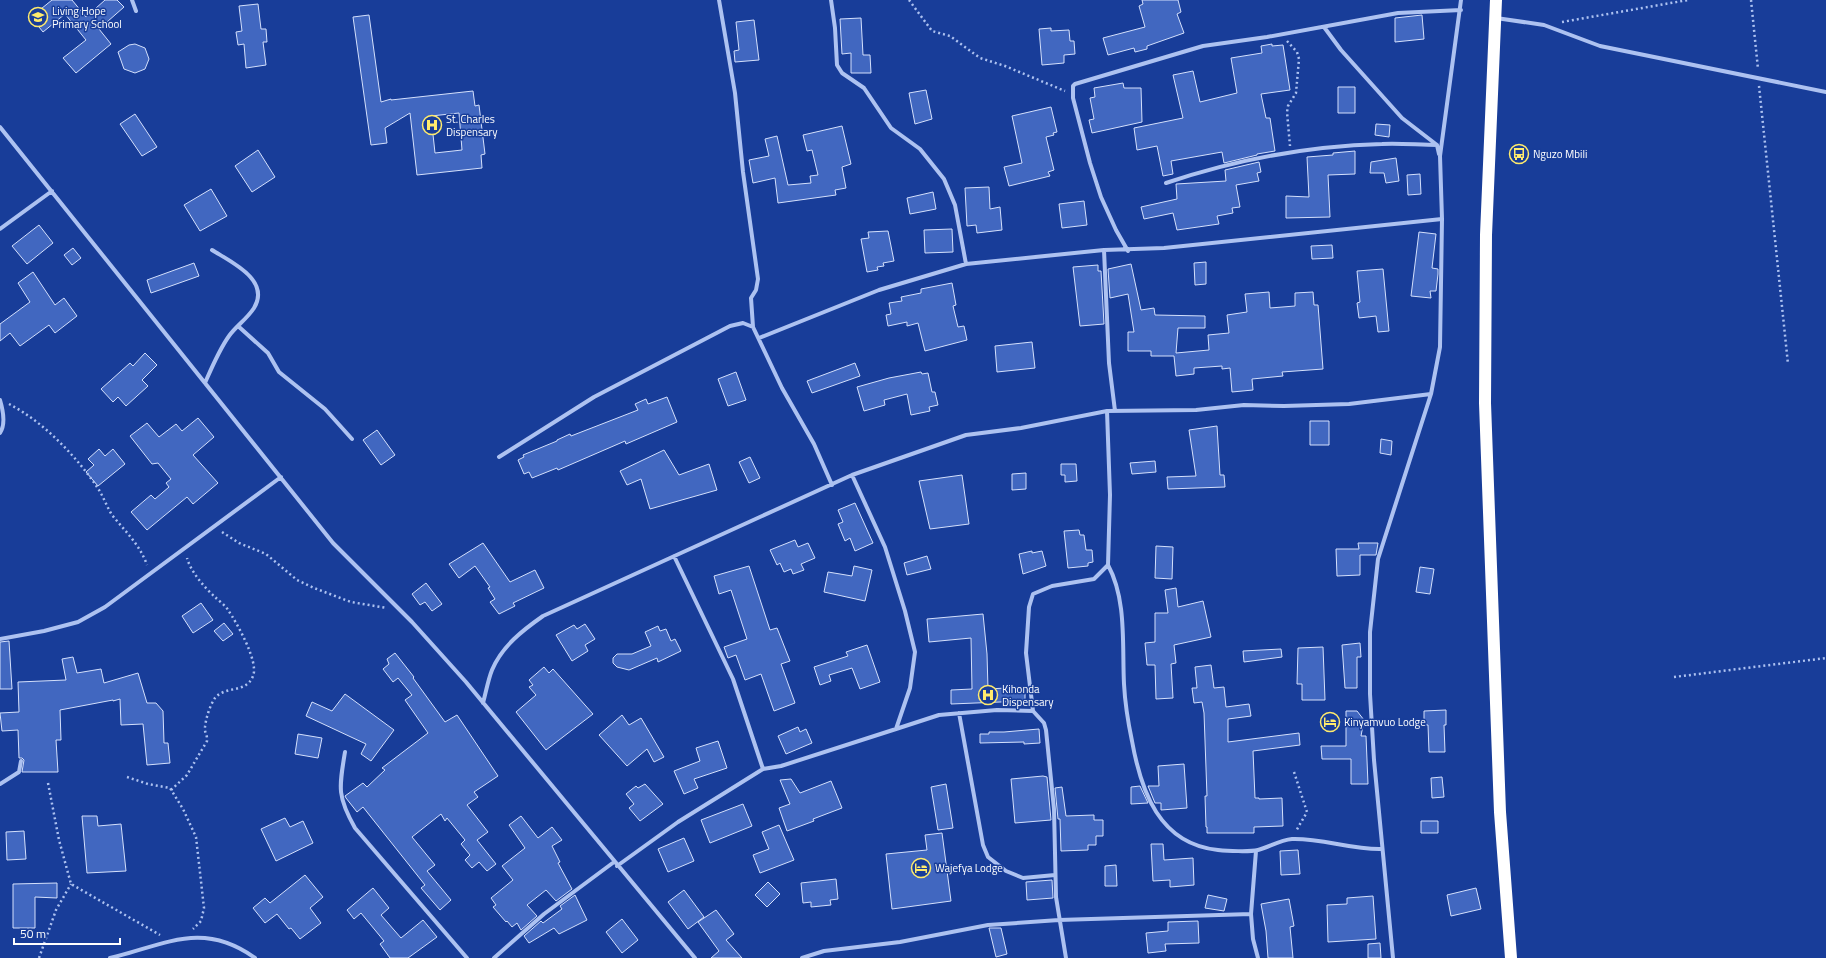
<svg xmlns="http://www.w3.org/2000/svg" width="1826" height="958" font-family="'Titillium Web',sans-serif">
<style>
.building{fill:#4167c0;stroke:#d4e0fc;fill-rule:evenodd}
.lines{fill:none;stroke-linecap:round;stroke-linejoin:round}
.path{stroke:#adc2f1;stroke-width:2.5;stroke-dasharray:2 3;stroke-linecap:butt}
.street{stroke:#adc2f1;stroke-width:4}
.highway{stroke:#fff;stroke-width:12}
.labels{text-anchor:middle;stroke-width:3;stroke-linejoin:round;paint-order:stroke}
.poi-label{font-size:11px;fill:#fff;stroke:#183d99;text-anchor:start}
</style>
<rect width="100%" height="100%" fill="#183d99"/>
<!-- building -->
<path class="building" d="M 52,0 L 72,0 L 86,17 L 105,0 L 117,0 L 124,7 L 99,29 L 111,44 L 76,73 L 63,58 L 86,40 L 65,14 L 43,32 L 31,17 Z
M 1142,0 L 1178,0 L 1181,12 L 1177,14 L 1184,33 L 1147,46 L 1147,49 L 1135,52 L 1134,48 L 1108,55 L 1103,38 L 1145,27 L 1139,6 L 1143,4 Z
M 258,4 L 261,29 L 266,29 L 267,42 L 263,42 L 266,65 L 246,68 L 244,44 L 238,45 L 236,32 L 242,31 L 239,6 Z
M 369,15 L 381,102 L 391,99 L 391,100 L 473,91 L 475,106 L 479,105 L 485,154 L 481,155 L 482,168 L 417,175 L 410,113 L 385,128 L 387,143 L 371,145 L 353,17 ZM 459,113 L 462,150 L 435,153 L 431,116 Z
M 1422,15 L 1424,39 L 1395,42 L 1395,18 Z
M 861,18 L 863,55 L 870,55 L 871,73 L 851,73 L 851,53 L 842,54 L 840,19 Z
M 754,20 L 759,60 L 735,62 L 734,51 L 739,50 L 736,22 Z
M 1051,28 L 1051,31 L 1069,30 L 1070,41 L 1074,41 L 1075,54 L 1064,55 L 1064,63 L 1042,65 L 1039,29 Z
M 135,44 L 145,48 L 149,59 L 145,69 L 135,73 L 124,69 L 118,52 L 129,45 Z
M 1272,44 L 1272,46 L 1283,45 L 1290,90 L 1261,94 L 1266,118 L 1270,118 L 1275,151 L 1257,154 L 1257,155 L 1224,163 L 1222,152 L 1171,161 L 1173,174 L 1163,176 L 1157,146 L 1137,150 L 1134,128 L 1183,118 L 1173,75 L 1193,71 L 1200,102 L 1237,93 L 1231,58 L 1262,53 L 1261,46 Z
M 1123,83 L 1124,88 L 1141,88 L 1142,122 L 1092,133 L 1089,120 L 1094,119 L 1090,98 L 1095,97 L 1094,88 Z
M 1338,87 L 1355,87 L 1355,113 L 1338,113 Z
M 926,90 L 932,119 L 915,124 L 909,93 Z
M 1051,107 L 1057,132 L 1053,133 L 1054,135 L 1046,137 L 1054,170 L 1048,172 L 1050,176 L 1009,186 L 1004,167 L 1022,163 L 1012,116 Z
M 135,114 L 157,147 L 142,156 L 120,124 Z
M 1376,124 L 1390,125 L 1389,137 L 1375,135 Z
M 842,126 L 851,164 L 842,167 L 846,188 L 835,190 L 836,195 L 778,203 L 775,178 L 753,183 L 749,160 L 769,156 L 765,139 L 777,136 L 788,185 L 811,183 L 810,176 L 818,175 L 812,150 L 807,151 L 803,135 Z
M 258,150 L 275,177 L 252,192 L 235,166 Z
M 1355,151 L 1355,174 L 1328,175 L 1330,217 L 1286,218 L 1286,196 L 1309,197 L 1307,157 L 1333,155 L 1333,153 Z
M 1396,158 L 1399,181 L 1386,183 L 1384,173 L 1370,173 L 1371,162 Z
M 1259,162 L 1261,172 L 1257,173 L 1259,181 L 1236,185 L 1240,207 L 1232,208 L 1233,213 L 1217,216 L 1219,224 L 1177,230 L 1173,213 L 1144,219 L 1141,207 L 1177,199 L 1176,184 L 1226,181 L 1225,170 Z
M 1420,174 L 1421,194 L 1408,195 L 1407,175 Z
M 989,187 L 990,209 L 1000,207 L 1002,230 L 977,233 L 976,225 L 967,226 L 965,188 Z
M 211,189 L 227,216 L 200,231 L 184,205 Z
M 933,192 L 936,209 L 910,214 L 907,198 Z
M 1084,201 L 1087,225 L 1062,228 L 1059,204 Z
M 39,225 L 53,243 L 27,264 L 12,246 Z
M 952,229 L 953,252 L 925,253 L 924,230 Z
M 888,231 L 894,261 L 883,263 L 884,266 L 877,267 L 878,270 L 867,272 L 861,239 L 869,238 L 868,232 Z
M 1419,232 L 1436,234 L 1432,268 L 1438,269 L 1438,274 L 1436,291 L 1430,291 L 1431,298 L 1411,296 Z
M 1332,245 L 1333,258 L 1312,259 L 1311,246 Z
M 73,248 L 81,258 L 72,265 L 64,255 Z
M 1206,262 L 1206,284 L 1195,285 L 1194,263 Z
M 194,263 L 199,276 L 151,293 L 147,280 Z
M 1131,264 L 1141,310 L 1154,308 L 1155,315 L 1205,316 L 1205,328 L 1178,328 L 1176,353 L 1209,350 L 1208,335 L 1229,333 L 1227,315 L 1247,312 L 1245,294 L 1269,292 L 1270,308 L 1295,306 L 1295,293 L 1313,292 L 1314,305 L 1318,305 L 1323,369 L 1282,372 L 1283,376 L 1252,379 L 1253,390 L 1232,392 L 1230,368 L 1222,369 L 1222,366 L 1194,368 L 1194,374 L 1176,376 L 1174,356 L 1151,356 L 1151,351 L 1128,351 L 1128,332 L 1134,332 L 1128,294 L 1110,298 L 1108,269 Z
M 1098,265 L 1098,271 L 1101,271 L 1104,324 L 1080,326 L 1073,267 Z
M 1383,269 L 1389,331 L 1378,332 L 1376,316 L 1359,318 L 1357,303 L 1360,302 L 1357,271 Z
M 33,272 L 55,305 L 64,298 L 77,316 L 55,333 L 49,325 L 20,346 L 10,333 L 0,341 L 0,324 L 30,302 L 18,283 Z
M 952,283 L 956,305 L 953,306 L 958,327 L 964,326 L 967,340 L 925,351 L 918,323 L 907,326 L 907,322 L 888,326 L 886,315 L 891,314 L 889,303 L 902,301 L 901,297 L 921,293 L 921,289 Z
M 1032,342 L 1035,368 L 997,372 L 995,346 Z
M 145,353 L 157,365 L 142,380 L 148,386 L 126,406 L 118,397 L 113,402 L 101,389 L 130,363 L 133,366 Z
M 855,363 L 860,376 L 812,393 L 807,381 Z
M 736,372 L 746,400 L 728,406 L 718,379 Z
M 921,372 L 922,374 L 928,373 L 932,392 L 935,392 L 938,405 L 929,407 L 930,411 L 911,415 L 907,394 L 884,400 L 885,405 L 864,411 L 857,387 L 889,378 Z
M 667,397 L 677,422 L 626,444 L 625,441 L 558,470 L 557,468 L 532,478 L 529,472 L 524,474 L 518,460 L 524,457 L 523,455 L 557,441 L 557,440 L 570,434 L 571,436 L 638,410 L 635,404 L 646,399 L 648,404 Z
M 198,418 L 214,437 L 193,455 L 218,483 L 193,504 L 187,497 L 147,530 L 131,512 L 151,495 L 155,499 L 169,487 L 166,483 L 171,479 L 158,463 L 152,464 L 130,436 L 147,423 L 159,437 L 176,424 L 182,431 Z
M 1310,421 L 1329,421 L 1329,445 L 1310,445 Z
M 1217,426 L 1220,475 L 1224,475 L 1225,487 L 1168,489 L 1167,477 L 1196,476 L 1189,430 Z
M 377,430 L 395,455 L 381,465 L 363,440 Z
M 1381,439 L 1392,441 L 1391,455 L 1380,453 Z
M 99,449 L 105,456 L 113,449 L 125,464 L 98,486 L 86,472 L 94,465 L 88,459 Z
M 664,450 L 679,475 L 709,464 L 717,490 L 650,509 L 641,479 L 627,485 L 620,471 Z
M 750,457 L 760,478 L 749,483 L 739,462 Z
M 1155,461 L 1156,472 L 1132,474 L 1130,463 Z
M 1061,464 L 1076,464 L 1077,481 L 1065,482 L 1065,475 L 1061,475 Z
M 1026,473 L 1026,489 L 1012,490 L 1012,474 Z
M 962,475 L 969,524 L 930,529 L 919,481 Z
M 855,503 L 873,543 L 855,551 L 850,538 L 845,541 L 838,524 L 843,522 L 838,510 Z
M 1079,530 L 1080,535 L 1084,535 L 1086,550 L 1092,550 L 1093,562 L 1088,563 L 1088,566 L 1068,568 L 1064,531 Z
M 795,540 L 798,547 L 808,543 L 815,558 L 801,564 L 804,570 L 793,574 L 791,569 L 784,572 L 780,563 L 777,565 L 770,550 Z
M 483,543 L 510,582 L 535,570 L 544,588 L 513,603 L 515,606 L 499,614 L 490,602 L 495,599 L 488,588 L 490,587 L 475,566 L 459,578 L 449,564 Z
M 1358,543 L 1378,543 L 1376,555 L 1360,555 L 1360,575 L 1337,576 L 1336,549 L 1359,549 Z
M 1156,546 L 1173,547 L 1172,579 L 1155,578 Z
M 1032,551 L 1032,553 L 1042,551 L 1046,566 L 1023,574 L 1019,554 Z
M 927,556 L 931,569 L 907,575 L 904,563 Z
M 749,566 L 770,630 L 777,628 L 790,661 L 781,664 L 795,703 L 774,711 L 761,674 L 745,680 L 736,655 L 728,658 L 724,647 L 747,639 L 731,590 L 719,594 L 714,576 Z
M 854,566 L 872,570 L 865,601 L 824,592 L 828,572 L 852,576 Z
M 1420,567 L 1434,569 L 1430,594 L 1416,592 Z
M 426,583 L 442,604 L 432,611 L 425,602 L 420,605 L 412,594 Z
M 1176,588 L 1178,607 L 1203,601 L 1211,637 L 1174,645 L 1176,663 L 1171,664 L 1173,698 L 1156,699 L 1155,665 L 1147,665 L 1145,643 L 1155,642 L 1155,613 L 1168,613 L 1165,590 Z
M 201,603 L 213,620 L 193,633 L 182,616 Z
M 983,614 L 987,654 L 988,689 L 1025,687 L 1025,701 L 951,704 L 951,690 L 972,689 L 971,638 L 929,642 L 927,619 Z
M 224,623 L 233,634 L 223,641 L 214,631 Z
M 585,624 L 595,639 L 585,645 L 588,651 L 572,661 L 556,635 L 574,625 L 577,629 Z
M 658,626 L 660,631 L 666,629 L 671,641 L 675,639 L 681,651 L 658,662 L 657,658 L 629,670 L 617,667 L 613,663 L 613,658 L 617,654 L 632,654 L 651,646 L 645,632 Z
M 9,641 L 12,689 L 0,689 L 0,642 Z
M 1360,643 L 1361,657 L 1357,657 L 1357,688 L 1345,688 L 1342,645 Z
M 867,645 L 880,682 L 860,689 L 852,668 L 829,675 L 831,681 L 820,685 L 814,667 L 848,656 L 846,652 Z
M 1323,647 L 1325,700 L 1302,700 L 1302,684 L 1297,684 L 1298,648 Z
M 1281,649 L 1282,657 L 1244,662 L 1243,651 Z
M 395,653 L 414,677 L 413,678 L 445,722 L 457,715 L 498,776 L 474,792 L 478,797 L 467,805 L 488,832 L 477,840 L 496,864 L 487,871 L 479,862 L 472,868 L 465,860 L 470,855 L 461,844 L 465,840 L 447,818 L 445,821 L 441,814 L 412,837 L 435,865 L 427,871 L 451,900 L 440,910 L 421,888 L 425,885 L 363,807 L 357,812 L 346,798 L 345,796 L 363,783 L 367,787 L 385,770 L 382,768 L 428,733 L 405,700 L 412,695 L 398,678 L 393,682 L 383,669 L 389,664 L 387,659 Z
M 73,657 L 77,673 L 101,669 L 104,683 L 138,673 L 147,703 L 156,703 L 163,711 L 164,743 L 168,743 L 170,763 L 147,765 L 143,724 L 121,725 L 120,699 L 113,701 L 113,700 L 60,710 L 61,740 L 56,740 L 58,772 L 22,772 L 24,760 L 22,758 L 19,758 L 18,730 L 2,731 L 0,713 L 19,712 L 18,682 L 66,680 L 62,659 Z
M 1211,665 L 1214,688 L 1224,687 L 1226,707 L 1249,704 L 1251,716 L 1228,719 L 1228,742 L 1299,733 L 1300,745 L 1253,751 L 1255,798 L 1259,798 L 1259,799 L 1282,798 L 1283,826 L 1254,827 L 1254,833 L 1207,833 L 1207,827 L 1206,827 L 1205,796 L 1207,796 L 1204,713 L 1202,702 L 1194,703 L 1192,688 L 1197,688 L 1195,667 Z
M 544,667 L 549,673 L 553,669 L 593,714 L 546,750 L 516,712 L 536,695 L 529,687 L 533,685 L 529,680 Z
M 345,694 L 394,730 L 371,761 L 361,754 L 366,744 L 306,716 L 312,702 L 332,711 Z
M 1446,710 L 1446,725 L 1444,725 L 1445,752 L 1429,752 L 1428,725 L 1424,725 L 1424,711 Z
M 1346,711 L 1357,711 L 1364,720 L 1361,736 L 1366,736 L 1368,784 L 1351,784 L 1351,759 L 1322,759 L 1321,746 L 1346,746 Z
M 622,715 L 629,725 L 641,718 L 664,757 L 654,762 L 647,749 L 627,766 L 599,735 Z
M 798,727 L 800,732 L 806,729 L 812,743 L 786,754 L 778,736 Z
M 1039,729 L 1040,743 L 1024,744 L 1024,742 L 980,743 L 980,734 L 989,734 L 989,732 L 1004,732 Z
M 298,734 L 322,738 L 318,758 L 295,754 Z
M 718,741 L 727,768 L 694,779 L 698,788 L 684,794 L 674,771 L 700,761 L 696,748 Z
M 1184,764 L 1187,808 L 1161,810 L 1161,803 L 1155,803 L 1148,786 L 1159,786 L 1158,766 Z
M 1043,776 L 1047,777 L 1051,820 L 1015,823 L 1011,779 Z
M 1442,777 L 1444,797 L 1432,798 L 1431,778 Z
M 791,779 L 800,793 L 831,781 L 842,808 L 813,819 L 814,821 L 787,831 L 779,808 L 790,804 L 780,780 Z
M 645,784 L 663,804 L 640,821 L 629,808 L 634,804 L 626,794 L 636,786 L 638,788 Z
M 946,784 L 953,828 L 938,830 L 931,787 Z
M 1140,786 L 1148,803 L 1131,804 L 1131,787 Z
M 1062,787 L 1066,816 L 1094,815 L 1094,820 L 1103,820 L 1103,836 L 1096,836 L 1096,845 L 1088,845 L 1088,850 L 1061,851 L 1060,819 L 1058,819 L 1055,788 Z
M 743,804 L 752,826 L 710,843 L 701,820 Z
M 82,816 L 97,816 L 98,826 L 121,824 L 126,871 L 87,873 Z
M 521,816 L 538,838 L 552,827 L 562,840 L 552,846 L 560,862 L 558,863 L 572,889 L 556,901 L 546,890 L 527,905 L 537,916 L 521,930 L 517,923 L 512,927 L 507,921 L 506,922 L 493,907 L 496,905 L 491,898 L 513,880 L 502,866 L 525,848 L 509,825 Z
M 285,818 L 290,827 L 303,821 L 313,843 L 276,861 L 261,829 Z
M 1421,821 L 1438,821 L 1438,833 L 1421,833 Z
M 779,825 L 794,860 L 760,873 L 753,855 L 769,849 L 762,832 Z
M 24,831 L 26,859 L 7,860 L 6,832 Z
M 942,833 L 951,901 L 892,909 L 886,854 L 927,850 L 925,835 Z
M 684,838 L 694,861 L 668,872 L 658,849 Z
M 1151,844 L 1163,844 L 1164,860 L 1193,858 L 1194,885 L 1170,887 L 1170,880 L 1153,881 Z
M 1298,850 L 1300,874 L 1281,875 L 1280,851 Z
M 1116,865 L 1117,886 L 1105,886 L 1105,866 Z
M 305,875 L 323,897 L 310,908 L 321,923 L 300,939 L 291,928 L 289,929 L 277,914 L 265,923 L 253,908 L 265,898 L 270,903 Z
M 836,879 L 838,899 L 830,900 L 831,905 L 811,907 L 811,902 L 803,903 L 801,883 Z
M 1052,880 L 1053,898 L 1027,900 L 1026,882 Z
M 768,882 L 780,894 L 767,907 L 755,895 Z
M 57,883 L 57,898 L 35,897 L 35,928 L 13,928 L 13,884 Z
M 373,888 L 389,908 L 381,915 L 401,938 L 423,920 L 437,937 L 408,958 L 390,958 L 380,944 L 384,941 L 361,913 L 354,919 L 347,910 Z
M 1476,888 L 1481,909 L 1451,916 L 1447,895 Z
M 684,890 L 704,917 L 688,929 L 668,902 Z
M 575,895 L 587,920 L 559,934 L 554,928 L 529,943 L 524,936 L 541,921 L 543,923 L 562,909 L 560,906 Z
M 1208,895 L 1227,899 L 1224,911 L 1205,908 Z
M 1373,896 L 1376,939 L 1328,942 L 1327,905 L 1347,904 L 1347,898 Z
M 1289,899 L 1294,926 L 1290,927 L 1293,958 L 1268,958 L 1266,931 L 1261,904 Z
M 716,910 L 734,934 L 726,940 L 742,958 L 711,958 L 719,951 L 698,922 Z
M 622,919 L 638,940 L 622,953 L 606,932 Z
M 1198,921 L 1199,943 L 1165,944 L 1166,951 L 1148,953 L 1146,933 L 1168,931 L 1168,922 Z
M 989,928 L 1001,928 L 1007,954 L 996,957 Z
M 1380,943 L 1381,958 L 1368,958 L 1368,944 Z"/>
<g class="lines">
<!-- path -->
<path class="path" d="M 909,0 L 932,31 L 950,36 L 980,58 L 1005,66 L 1065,91
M 1751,0 L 1758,69
M 1562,22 L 1688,0
M 1287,41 L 1297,52 L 1299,59 L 1296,93 L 1288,106 L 1287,112 L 1290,146
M 1759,86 L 1788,364
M 9,404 C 44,422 78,458 99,490 C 104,498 107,507 112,515 C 125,531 140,545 147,565
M 222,532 L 239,543 L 266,554 L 297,580 L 314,588 L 351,602 L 387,608
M 1674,677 L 1826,658
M 1294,772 L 1307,812 L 1296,831
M 127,777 L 148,784 L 170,788 L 183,809 L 196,837 L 204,908 L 201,921 L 193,929
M 48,783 L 59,840 L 71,884 L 160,935
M 171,790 L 187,775 L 207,741 C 208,736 204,732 205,727 C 206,718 210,705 215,698 C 226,685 246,694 253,676 C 259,662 237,623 228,610 C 225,605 219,601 215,597 C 204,587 191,572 187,558
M 39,958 L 56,910 L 71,884"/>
<!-- street -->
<path class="street" d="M 132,0 L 136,11
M 719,0 L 735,93 L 743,172 L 758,279 L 756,290 L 751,298 L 753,327
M 831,0 L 835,28 L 837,65 L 842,73 L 864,88 L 891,128 L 920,149 L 944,179 L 955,205 L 966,264
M 1496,18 L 1544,25 L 1600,46 L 1826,92
M 1324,27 L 1341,50 L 1402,118 L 1437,145 L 1439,154
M 0,127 L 333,543 L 412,622 L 466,682 L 695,958
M 1166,183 C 1234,160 1310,146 1382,144 C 1400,143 1419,145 1437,145
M 0,229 L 52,191
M 1104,250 L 1109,363 L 1115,411
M 1128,251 L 1116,230 L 1101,197 L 1090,163 L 1073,98 L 1073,86 L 1075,84 L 1203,46 L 1267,37 L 1398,13 L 1461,10
M 238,326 L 268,353 L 279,372 L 325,409 L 352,439
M 759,338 L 879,290 L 966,264 L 1104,250 L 1164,248 L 1442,219
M 205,383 C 212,367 219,350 229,336 C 236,326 247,319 254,308 C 271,280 231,262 212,250
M 0,400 C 3,410 6,424 0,433
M 499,457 L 594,397 L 730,326 L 743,323 L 753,327 L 782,388 L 814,444 L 832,485
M 674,556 L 733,679 L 763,769
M 1108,565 C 1127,600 1122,645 1124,684 C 1125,703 1128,722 1132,741 C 1141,791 1159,844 1218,850 C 1227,851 1250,852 1258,850 C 1269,847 1280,840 1292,839 C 1322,838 1352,850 1382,849
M 0,639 L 44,631 L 78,622 L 105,607 L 281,477
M 483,703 C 486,692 488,680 492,670 C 502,646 523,630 543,616 L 852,475 L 966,435 L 1021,428 L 1107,411 L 1196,410 L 1244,405 L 1284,406 L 1349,404 L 1431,394
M 959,713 L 983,845 L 988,857 L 1006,871 L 1023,878 L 1055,875
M 896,729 L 939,715 L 997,710 L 1033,711
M 345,752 C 339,788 337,796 355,828 L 467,958
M 0,784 L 19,772 L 21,761
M 1256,851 L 1251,914 L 1253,939 L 1258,958
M 617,866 L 678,822 L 763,769 L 781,766 L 896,729 L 910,688 L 915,652 L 905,611 L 885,547 L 852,475
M 110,958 C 165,945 202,920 255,958
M 494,958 L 544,914 L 614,862
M 802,958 L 824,951 L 900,942 L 988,925 L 1059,920 L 1251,914
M 1066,958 L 1056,897 L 1054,809 L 1046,730 L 1044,723 L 1033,711 L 1026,653 L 1029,607 L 1033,594 L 1052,586 L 1094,579 L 1108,565 L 1110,495 L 1107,411
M 1393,958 L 1374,760 L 1370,694 L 1370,632 L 1378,559 L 1431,394 L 1440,347 L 1442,219 L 1440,156 L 1461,0"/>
<!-- highway -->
<path class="highway" d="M 1496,0 L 1486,235 L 1485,403 L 1500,812 L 1511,958"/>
</g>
<!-- icons -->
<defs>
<symbol id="school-ring" viewBox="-11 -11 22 22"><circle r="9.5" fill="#183d99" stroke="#ffeb6d" stroke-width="1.5"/><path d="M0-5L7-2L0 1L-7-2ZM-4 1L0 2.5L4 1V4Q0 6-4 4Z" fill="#ffeb6d"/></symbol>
<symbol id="hospital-ring" viewBox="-11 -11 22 22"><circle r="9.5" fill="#183d99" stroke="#ffeb6d" stroke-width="1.5"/><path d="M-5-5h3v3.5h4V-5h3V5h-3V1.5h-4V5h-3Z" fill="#ffeb6d"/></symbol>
<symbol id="bus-ring" viewBox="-11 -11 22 22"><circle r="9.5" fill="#183d99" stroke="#ffeb6d" stroke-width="1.5"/><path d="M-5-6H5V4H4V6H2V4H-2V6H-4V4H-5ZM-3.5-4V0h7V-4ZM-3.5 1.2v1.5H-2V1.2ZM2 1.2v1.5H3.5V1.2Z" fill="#ffeb6d"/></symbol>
<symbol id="hotel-ring" viewBox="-11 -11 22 22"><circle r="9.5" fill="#183d99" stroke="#ffeb6d" stroke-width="1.5"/><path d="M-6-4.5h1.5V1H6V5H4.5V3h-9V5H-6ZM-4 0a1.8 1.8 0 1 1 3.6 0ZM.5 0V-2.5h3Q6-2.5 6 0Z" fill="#ffeb6d"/></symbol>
</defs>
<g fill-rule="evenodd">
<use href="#school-ring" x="27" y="6" width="22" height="22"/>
<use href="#hospital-ring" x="421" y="114" width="22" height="22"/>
<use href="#bus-ring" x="1508" y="143" width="22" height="22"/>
<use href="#hospital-ring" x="977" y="684" width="22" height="22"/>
<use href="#hotel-ring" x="1319" y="711" width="22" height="22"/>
<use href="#hotel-ring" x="910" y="857" width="22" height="22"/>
</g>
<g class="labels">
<!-- poi labels -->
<g class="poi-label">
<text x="52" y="15">Living Hope<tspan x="52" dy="13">Primary School</tspan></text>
<text x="446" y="123">St. Charles<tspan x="446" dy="13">Dispensary</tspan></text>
<text x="1533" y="158">Nguzo Mbili</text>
<text x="1002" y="693">Kihonda<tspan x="1002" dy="13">Dispensary</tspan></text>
<text x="1344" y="726">Kinyamvuo Lodge</text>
<text x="935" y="872">Wajefya Lodge</text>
</g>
</g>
<!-- scale -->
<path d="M14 938v6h106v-6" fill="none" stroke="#ffffff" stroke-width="2"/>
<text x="20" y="938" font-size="12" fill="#ffffff" stroke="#183d99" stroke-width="3" paint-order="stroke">50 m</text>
</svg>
